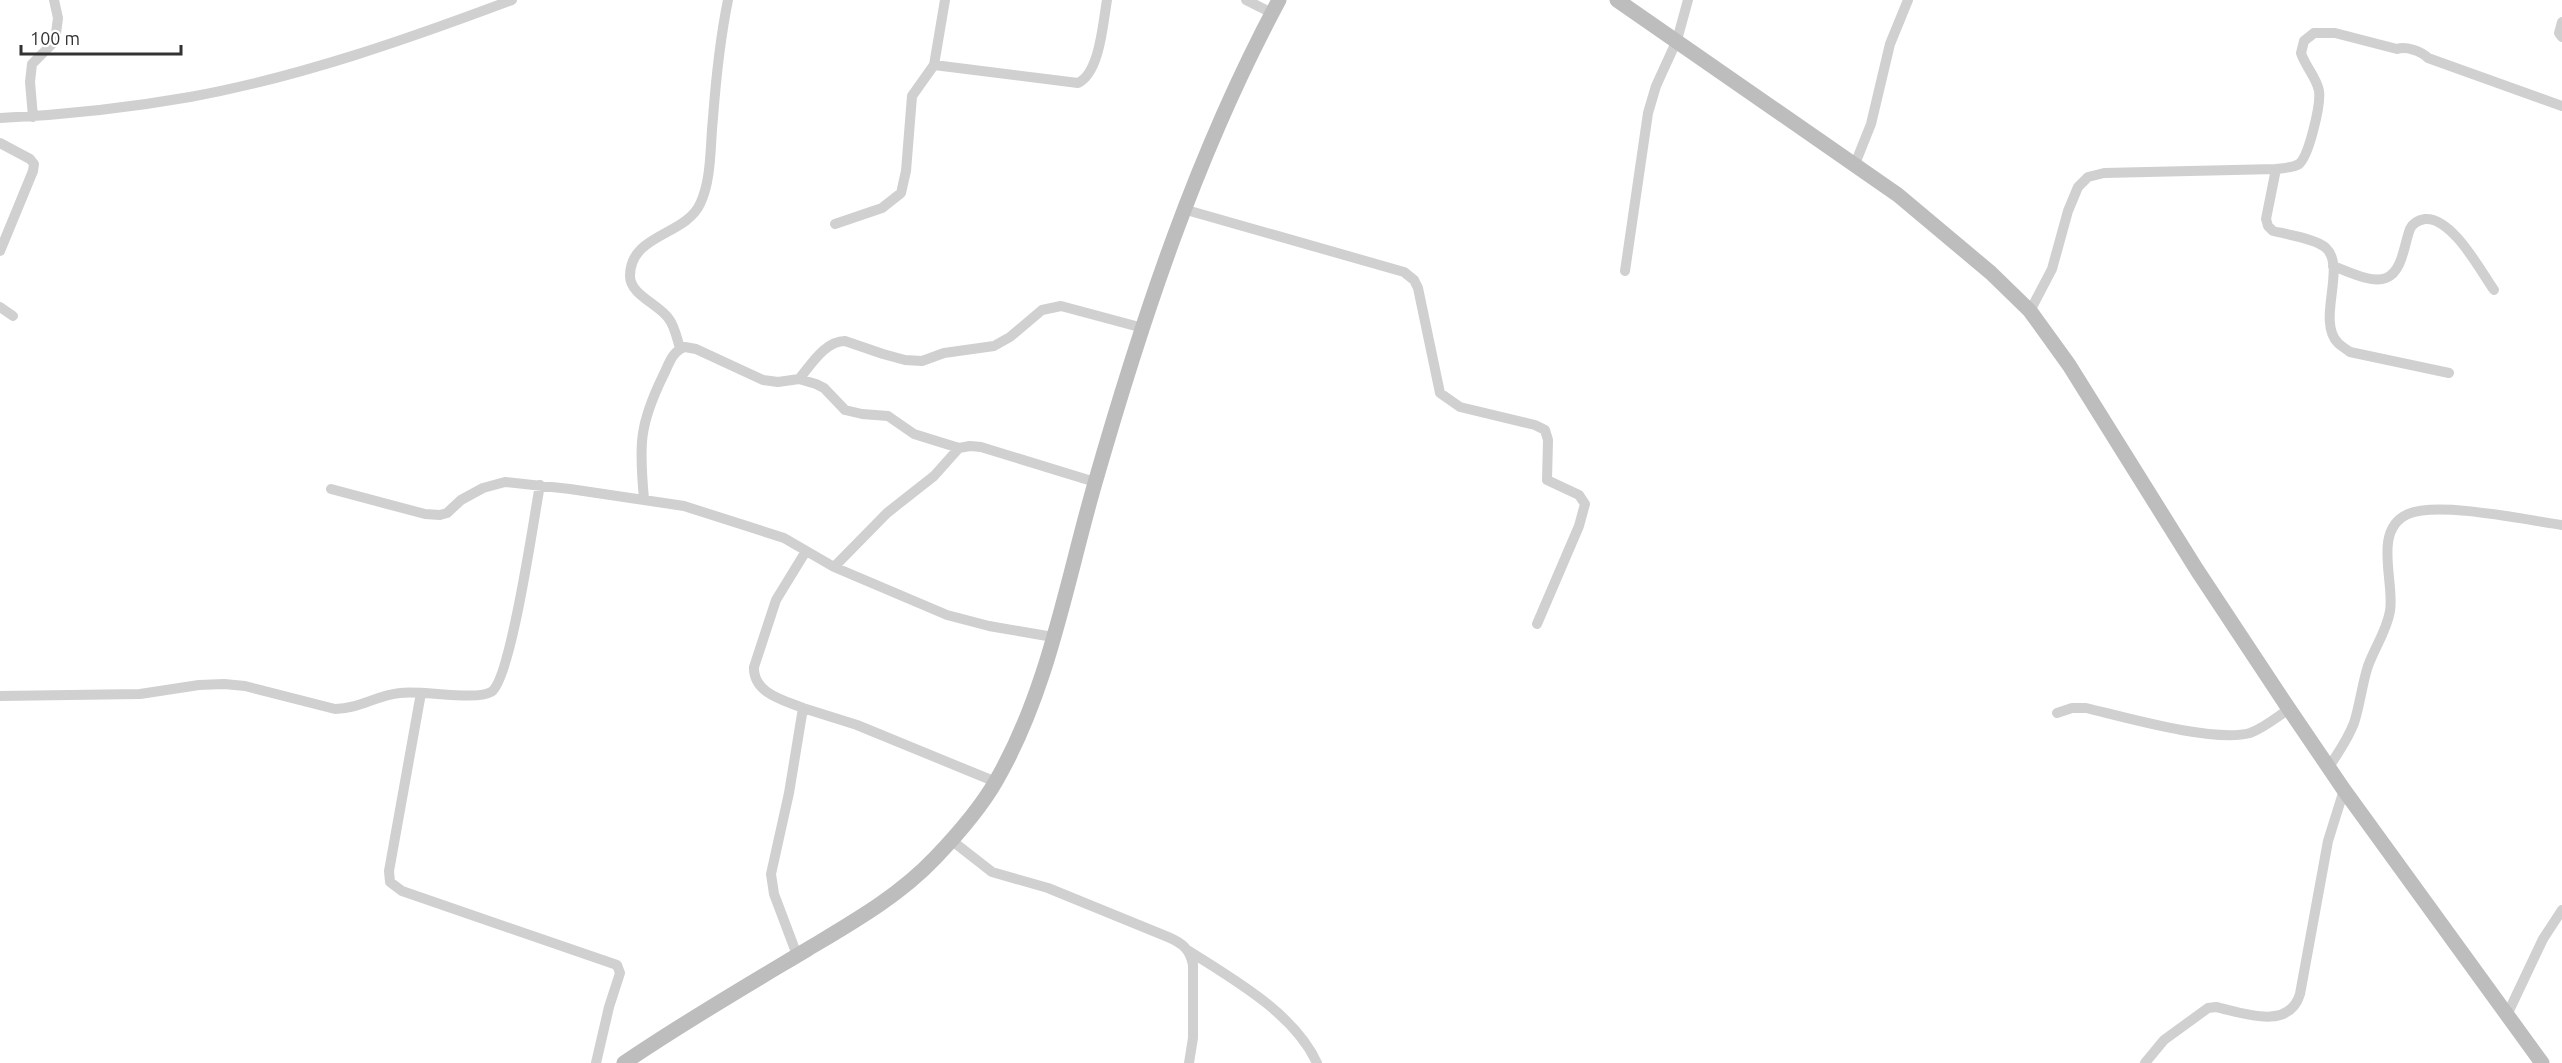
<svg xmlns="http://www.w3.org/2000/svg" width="2562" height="1063" font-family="Ubuntu,sans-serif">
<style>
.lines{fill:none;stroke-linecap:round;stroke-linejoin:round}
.street{stroke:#d0d0d0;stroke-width:10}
.secondary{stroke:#bdbdbd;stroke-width:15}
</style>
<rect width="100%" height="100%" fill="#fff"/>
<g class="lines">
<!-- street -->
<path class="street" d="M 1246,0 L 1272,13
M 2562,22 L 2559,33 L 2562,37
M 934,65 L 1078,83 C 1100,73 1103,22 1107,0
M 33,117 L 30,82 L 32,64 L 55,41 L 58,18 L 54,0
M 0,118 C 63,115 128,108 190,97 C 300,77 408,39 512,0
M 0,143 L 30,159 L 34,164 L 33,171 L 0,251
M 1855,164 L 1871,124 L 1890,44 L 1908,0
M 2276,169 L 2266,219 L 2268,226 L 2273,231 C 2286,234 2317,239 2326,248 C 2347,268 2316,320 2338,343 C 2341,346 2346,349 2350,352 L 2449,373
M 1183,209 L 1404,272 L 1414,280 L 1418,288 L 1440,393 L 1460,407 L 1535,425 L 1545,430 L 1548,440 L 1547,480 L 1579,495 L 1585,504 L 1579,526 L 1537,624
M 835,224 L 882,208 L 901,193 L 906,171 L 912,96 L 934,65 L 945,0
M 2333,266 C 2347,271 2372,284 2386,278 C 2403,271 2404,244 2410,229 C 2413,223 2418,220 2425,219 C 2452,217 2480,270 2494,290
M 1625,271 L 1648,113 L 1656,86 L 1677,40 L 1688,0
M 0,307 L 13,316
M 2030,311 L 2052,269 L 2068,211 L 2078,187 L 2088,177 L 2104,173 L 2276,169 C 2283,168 2293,168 2299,164 C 2309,156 2321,104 2319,91 C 2317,78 2305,66 2301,53 L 2304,41 L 2314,33 L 2335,33 L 2397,49 C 2406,46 2421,51 2428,58 L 2562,106
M 680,348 C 677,339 675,327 669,319 C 659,304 630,295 630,276 C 630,234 685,236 700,204 C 712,179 710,145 713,118 C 716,78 720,39 728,0
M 799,379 C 811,365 825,341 845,341 L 883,354 L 905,360 L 922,361 L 944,353 L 994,346 L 1010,337 L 1042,310 L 1061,306 L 1143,328
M 331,489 L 425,514 L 440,515 L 447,513 L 461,500 L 483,488 L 505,482 L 570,489 L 684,506 L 784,538 L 834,567 L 947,615 L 989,626 L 1053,637
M 644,499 C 639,445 639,425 663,376 C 669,364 672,351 685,347 L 696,349 L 763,380 L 778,382 L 799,379 L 816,384 L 824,388 L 845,410 L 862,414 L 888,416 L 914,434 L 959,448
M 834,567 L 887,513 L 934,476 L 959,448 L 970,446 L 981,447 L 1095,482
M 421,693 L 389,871 L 390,882 L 402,891 L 617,965 L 620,973 L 609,1007 L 596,1063
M 0,696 L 140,694 L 199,685 L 224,684 L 245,686 L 335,709 C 359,709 377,695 400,693 C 422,690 475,701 491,692 C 511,681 534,516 540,485
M 803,708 L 857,725 L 996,782
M 2057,713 L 2072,708 L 2086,708 C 2124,717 2214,743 2250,733 C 2264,728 2277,717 2289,709
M 2329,767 C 2338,753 2348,739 2354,723 C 2360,705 2362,684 2368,666 C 2375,647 2387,630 2390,611 C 2395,582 2372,530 2408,514 C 2439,501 2526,520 2562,525
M 951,840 L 992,872 L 1048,888 L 1168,937 C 1182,943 1190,949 1193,965 L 1193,1038 L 1189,1063
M 1189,951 C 1234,980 1294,1013 1317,1063
M 797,955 L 774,894 L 771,874 L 789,793 L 803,708 C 783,700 753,693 754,667 L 776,600 L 806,551
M 2507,1015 L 2543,939 L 2562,910
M 2145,1063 L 2164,1040 L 2208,1008 L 2216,1007 C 2243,1013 2289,1031 2300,994 L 2328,841 L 2344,790"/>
<!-- secondary -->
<path class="secondary" d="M 1617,0 L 1898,195 L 1991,273 L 2030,311 L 2069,365 L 2197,570 L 2289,709 L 2344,790 L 2542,1063
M 624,1063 C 684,1022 746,986 808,949 C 853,922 899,896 935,858 C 958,834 980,809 996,781 C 1049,689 1066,583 1095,483 C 1143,316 1197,153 1279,0"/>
</g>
<!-- scale -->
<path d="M21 45v9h160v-9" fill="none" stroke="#333333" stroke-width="3"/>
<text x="30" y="45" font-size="18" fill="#333333" stroke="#ffffff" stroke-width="4.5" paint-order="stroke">100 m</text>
</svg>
